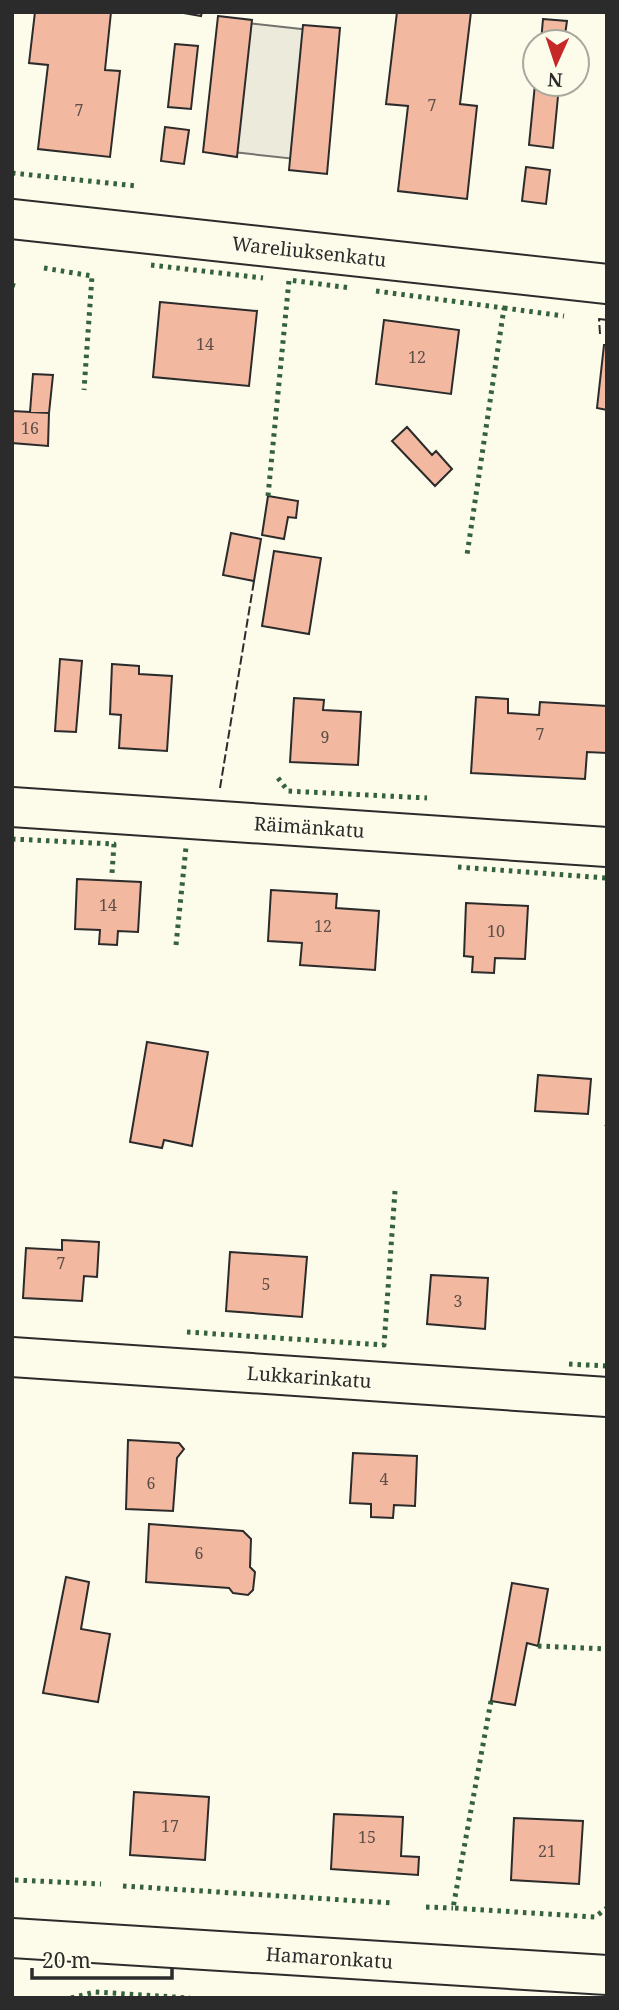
<svg xmlns="http://www.w3.org/2000/svg" width="619" height="2010" font-family="'Noto Serif',serif">
<style>
.parking{fill:#eceadb;stroke:#74746e;stroke-width:2}
.building{fill:#f2b8a0;stroke:#2b2b2b;stroke-width:2}
.lines{fill:none;stroke-linecap:round;stroke-linejoin:round}
.minor-casing{stroke:#2b2b2b;stroke-width:42}
.minor{stroke:#fdfbea;stroke-width:38}
.hedge{stroke:#34623c;stroke-width:5;stroke-dasharray:3.5 5;stroke-linecap:butt}
.fence{stroke:#2b2b2b;stroke-width:2;stroke-dasharray:9 3.5;stroke-linecap:butt}
.labels{text-anchor:middle;stroke-width:5;stroke-linejoin:round;paint-order:stroke}
.number-label{font-size:16px;fill:#5d4e48}
.street-label{font-size:19px;fill:#2b2b2b;stroke:#fdfbea}
</style>
<rect width="100%" height="100%" fill="#fdfbea"/>
<!-- parking -->
<path class="parking" d="M 220,20 L 337,33 L 323,162 L 205,149 Z"/>
<!-- building -->
<path class="building" d="M 35,12 L 111,12 L 105,70 L 120,71 L 110,157 L 38,149 L 48,65 L 29,63 Z
M 178,12 L 202,12 L 201,16 Z
M 397,12 L 471,12 L 460,104 L 477,106 L 467,199 L 398,191 L 408,106 L 386,104 Z
M 218,16 L 252,20 L 237,157 L 203,152 Z
M 543,19 L 567,21 L 564,42 L 541,42 Z
M 303,25 L 340,28 L 327,174 L 289,170 Z
M 175,44 L 198,46 L 191,109 L 168,107 Z
M 535,84 L 559,86 L 553,148 L 529,145 Z
M 165,127 L 189,130 L 184,164 L 161,161 Z
M 526,167 L 550,170 L 546,204 L 522,201 Z
M 160,302 L 257,311 L 249,386 L 153,377 Z
M 384,320 L 459,330 L 451,394 L 376,384 Z
M 604,345 L 607,345 L 607,410 L 597,408 Z
M 33,374 L 53,375 L 49,413 L 30,412 Z
M 12,411 L 49,413 L 48,446 L 12,443 Z
M 407,427 L 432,455 L 436,451 L 452,469 L 435,486 L 392,441 Z
M 268,496 L 298,501 L 296,518 L 288,517 L 284,539 L 262,535 Z
M 231,533 L 261,539 L 254,581 L 223,575 Z
M 274,551 L 321,558 L 309,634 L 262,626 Z
M 60,659 L 82,661 L 76,732 L 55,731 Z
M 112,664 L 139,666 L 139,674 L 172,676 L 167,751 L 119,748 L 121,715 L 110,714 Z
M 476,697 L 508,699 L 508,713 L 539,715 L 540,702 L 607,706 L 607,753 L 587,752 L 585,779 L 471,773 Z
M 294,698 L 324,700 L 323,710 L 361,712 L 358,765 L 290,762 Z
M 77,879 L 141,882 L 138,932 L 118,931 L 117,945 L 99,944 L 100,930 L 75,929 Z
M 271,890 L 337,894 L 336,908 L 379,911 L 375,970 L 300,965 L 302,943 L 268,941 Z
M 466,903 L 528,906 L 525,959 L 495,958 L 494,973 L 472,972 L 473,957 L 464,956 Z
M 147,1042 L 208,1052 L 192,1146 L 164,1140 L 162,1148 L 130,1142 Z
M 538,1075 L 591,1079 L 588,1114 L 535,1111 Z
M 62,1240 L 99,1242 L 97,1277 L 84,1276 L 82,1301 L 23,1298 L 26,1248 L 62,1250 Z
M 230,1252 L 307,1257 L 302,1317 L 226,1311 Z
M 431,1275 L 488,1278 L 485,1329 L 427,1324 Z
M 128,1440 L 179,1443 L 184,1449 L 177,1458 L 173,1511 L 126,1509 Z
M 353,1453 L 417,1456 L 415,1506 L 394,1505 L 393,1518 L 371,1517 L 371,1504 L 350,1503 Z
M 149,1524 L 243,1531 L 251,1539 L 250,1567 L 255,1572 L 253,1590 L 248,1595 L 233,1593 L 229,1588 L 146,1582 Z
M 66,1577 L 89,1582 L 81,1629 L 110,1634 L 98,1702 L 43,1693 Z
M 512,1583 L 548,1589 L 538,1646 L 527,1643 L 515,1705 L 491,1701 Z
M 134,1792 L 209,1797 L 205,1860 L 130,1855 Z
M 334,1814 L 403,1817 L 401,1856 L 419,1857 L 418,1875 L 331,1869 Z
M 514,1818 L 583,1821 L 579,1884 L 511,1880 Z"/>
<g class="lines">
<defs>
<g id="minor">
<path id="s1" d="M 12,219 L 607,284"/>
<path id="s2" d="M 12,807 L 607,847"/>
<path id="s3" d="M 12,1357 L 607,1397"/>
<path id="s4" d="M 12,1938 L 607,1975"/>
</g>
</defs>
<!-- minor casing -->
<use href="#minor" class="minor-casing"/>
<!-- minor -->
<use href="#minor" class="minor"/>
<!-- hedge -->
<path class="hedge" d="M 12,173 L 137,186
M 151,265 L 263,278
M 44,268 L 92,276 L 84,390
M 12,285 L 15,286
M 376,291 L 504,308 L 467,555
M 504,308 L 564,316
M 268,496 L 289,280 L 351,288
M 278,778 L 288,791 L 427,798
M 12,839 L 114,844 L 112,873
M 458,867 L 607,878
M 176,945 L 186,847
M 607,1125 L 607,1126
M 187,1332 L 384,1345 L 395,1191
M 569,1364 L 607,1366
M 538,1646 L 607,1649
M 491,1701 L 453,1908 L 595,1917 L 607,1908
M 15,1880 L 101,1884
M 123,1886 L 392,1903
M 426,1907 L 453,1908
M 71,1998 L 95,1992 L 190,1998"/>
<!-- fence -->
<path class="fence" d="M 600,334 L 599,319 L 607,320
M 220,788 L 254,581"/>
</g>
<g class="labels">
<!-- number labels -->
<g class="number-label">
<text x="432" y="111">7</text>
<text x="79" y="116">7</text>
<text x="205" y="350">14</text>
<text x="417" y="363">12</text>
<text x="30" y="434">16</text>
<text x="540" y="740">7</text>
<text x="325" y="743">9</text>
<text x="108" y="911">14</text>
<text x="323" y="932">12</text>
<text x="496" y="937">10</text>
<text x="61" y="1269">7</text>
<text x="266" y="1290">5</text>
<text x="458" y="1307">3</text>
<text x="384" y="1485">4</text>
<text x="151" y="1489">6</text>
<text x="199" y="1559">6</text>
<text x="170" y="1832">17</text>
<text x="367" y="1843">15</text>
<text x="547" y="1857">21</text>
</g>
<!-- street labels -->
<g class="street-label">
<text dy="7" stroke="none"><textPath href="#s1" startOffset="299">Wareliuksenkatu</textPath></text>
<text dy="7" stroke="none"><textPath href="#s2" startOffset="298">Räimänkatu</textPath></text>
<text dy="7" stroke="none"><textPath href="#s3" startOffset="298">Lukkarinkatu</textPath></text>
<text dy="7" stroke="none"><textPath href="#s4" startOffset="318">Hamaronkatu</textPath></text>
</g>
</g>
<!-- border -->
<rect width="619" height="2010" fill="none" stroke="#2b2b2b" stroke-width="28"/>
<!-- north arrow -->
<g transform="translate(556 63) rotate(183)"><circle r="33" fill="#fdfbea" stroke="#a9a89e" stroke-width="2"/>
<path d="M0-5L12 26L0 18L-12 26Z" fill="#c62828"/>
<text y="-10" font-size="19" font-weight="bold" text-anchor="middle" fill="#2b2b2b">N</text>
</g>
<!-- scale -->
<path d="M32 1968v10h140v-10" fill="none" stroke="#2b2b2b" stroke-width="3.5"/>
<text x="42" y="1968" font-size="21" fill="#2b2b2b" stroke="#fdfbea" stroke-width="5" paint-order="stroke">20 m</text>
</svg>
